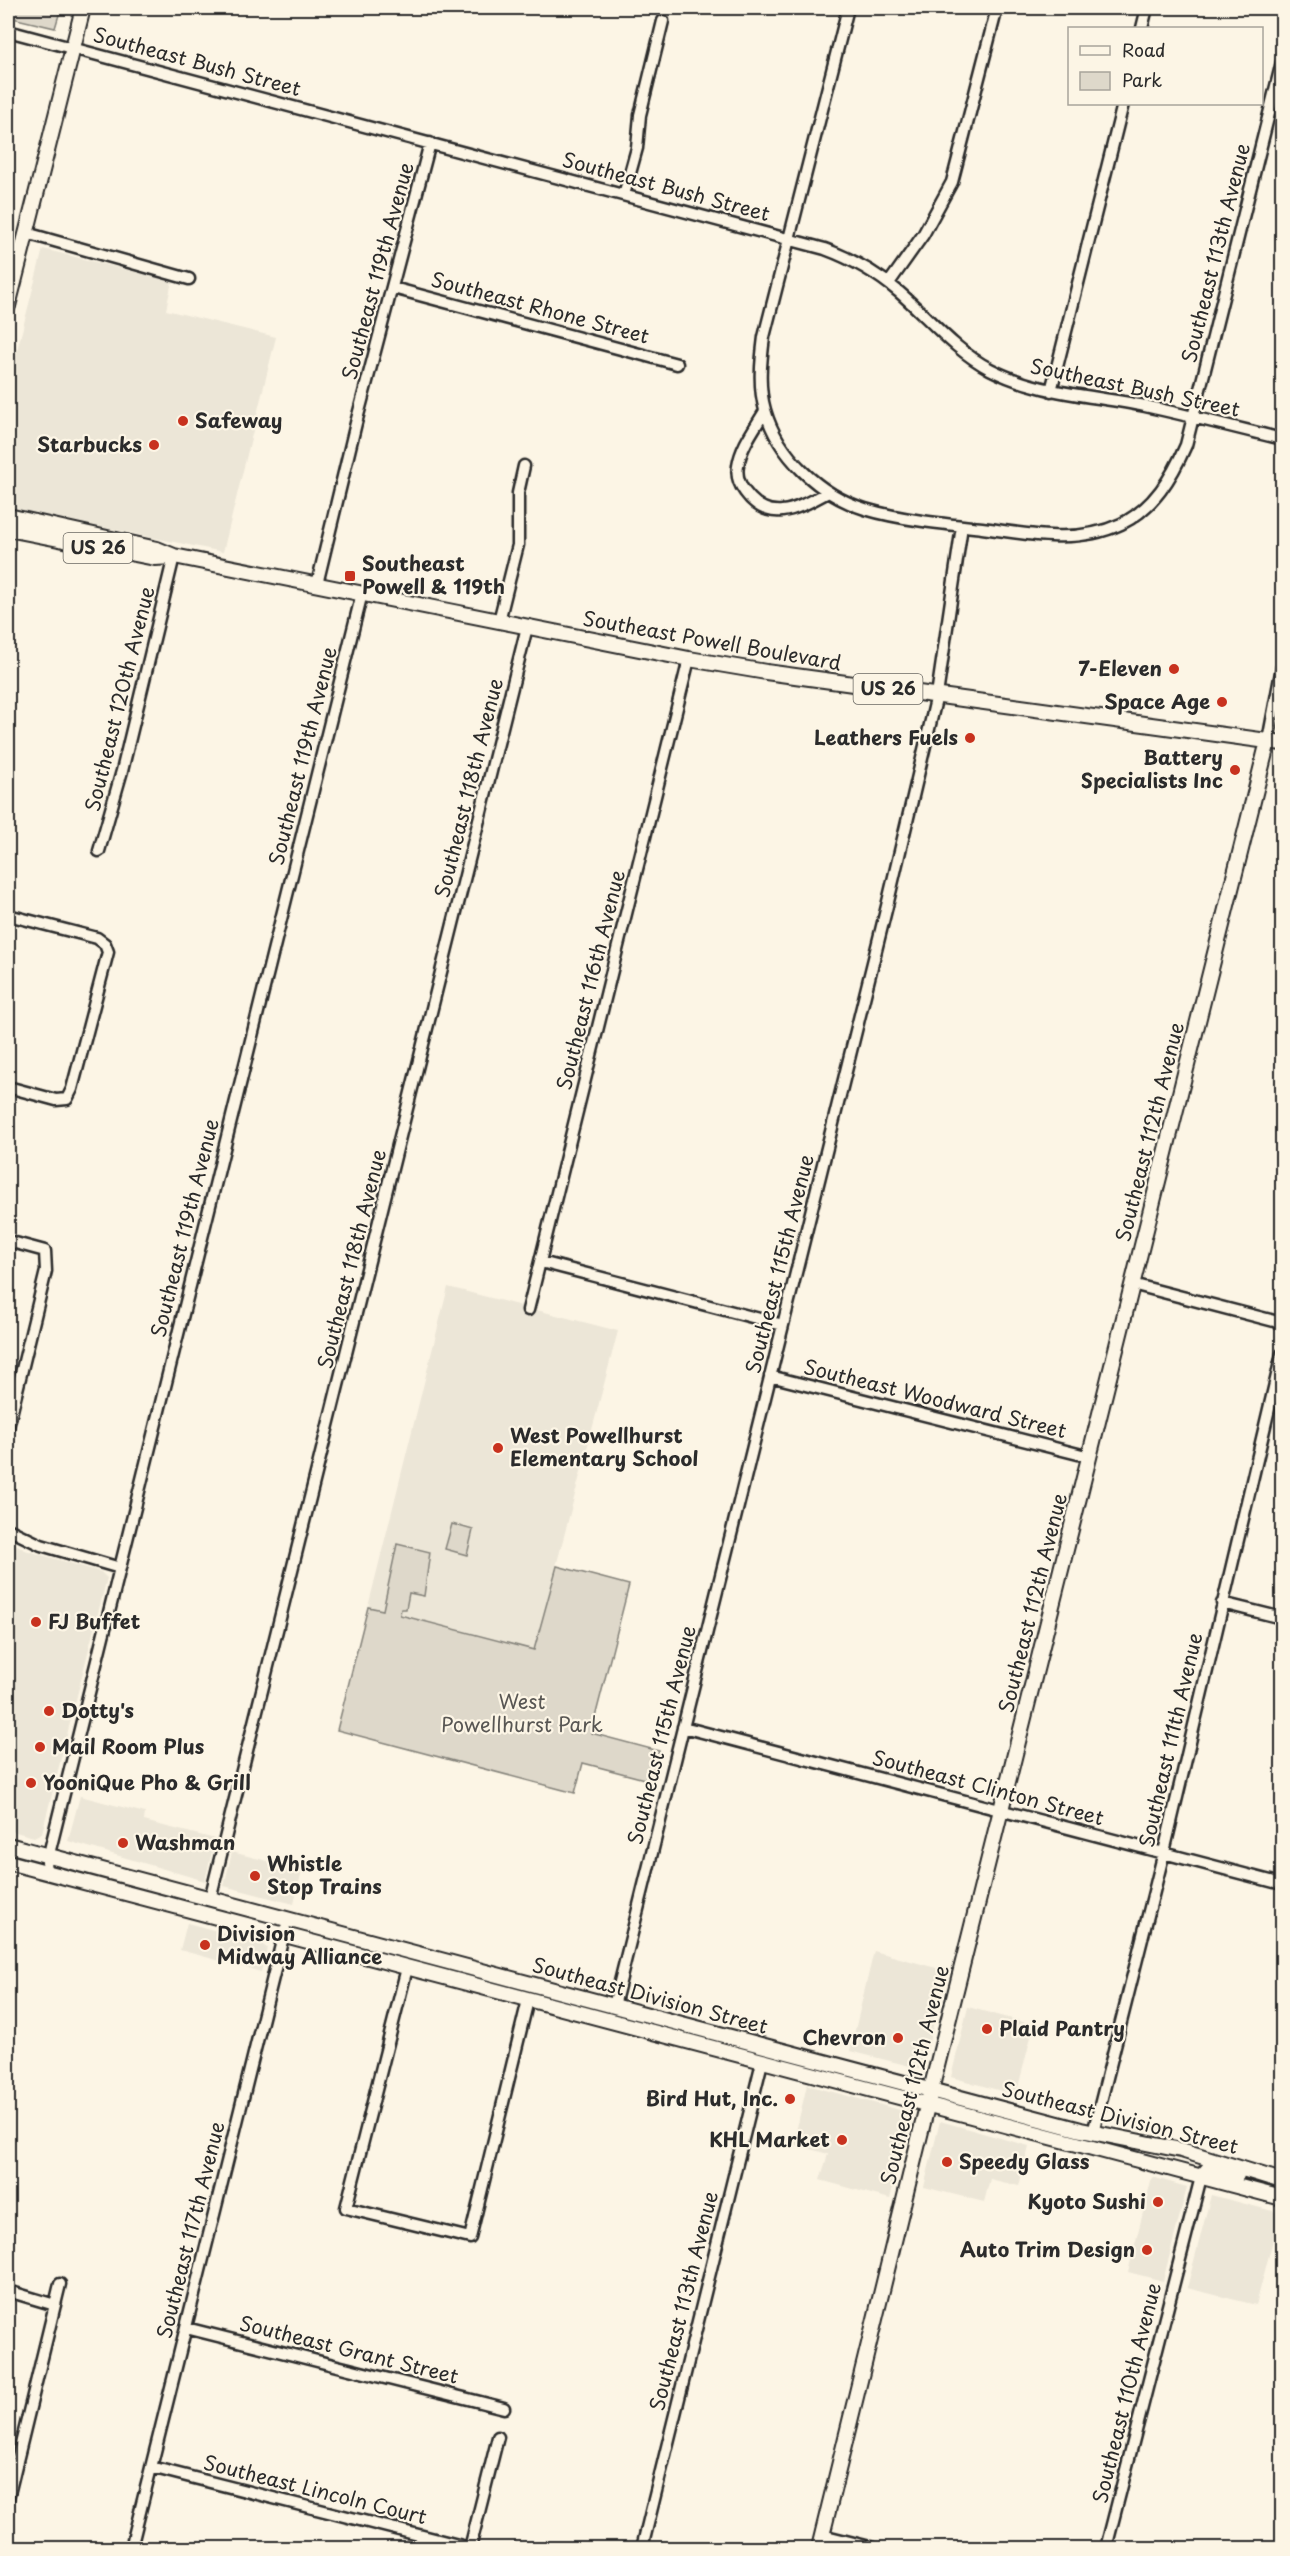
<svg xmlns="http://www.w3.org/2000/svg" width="1290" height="2556" font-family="'Playpen Sans',sans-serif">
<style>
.built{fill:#ece6d7}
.green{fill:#ded8ca;stroke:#84827a;stroke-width:1.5}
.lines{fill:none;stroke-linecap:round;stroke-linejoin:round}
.minor-casing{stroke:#2b2b2b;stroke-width:15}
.major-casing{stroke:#2b2b2b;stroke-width:18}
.minor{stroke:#fcf5e5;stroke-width:10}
.major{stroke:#fcf5e5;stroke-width:14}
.poi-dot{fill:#c8321e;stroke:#fcf5e5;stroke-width:2}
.labels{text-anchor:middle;stroke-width:4.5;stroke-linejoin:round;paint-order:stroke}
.shield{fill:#fcf5e5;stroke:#6a6863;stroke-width:1.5}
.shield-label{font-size:18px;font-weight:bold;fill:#2b2b2b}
.street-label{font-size:20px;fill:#2b2b2b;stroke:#fcf5e5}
.poi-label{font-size:20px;font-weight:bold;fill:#2b2b2b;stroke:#fcf5e5;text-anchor:start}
.park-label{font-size:20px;fill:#585653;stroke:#fcf5e5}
</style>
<rect width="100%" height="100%" fill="#fcf5e5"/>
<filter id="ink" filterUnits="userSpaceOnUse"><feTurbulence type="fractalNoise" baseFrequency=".0167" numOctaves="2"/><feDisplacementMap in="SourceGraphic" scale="12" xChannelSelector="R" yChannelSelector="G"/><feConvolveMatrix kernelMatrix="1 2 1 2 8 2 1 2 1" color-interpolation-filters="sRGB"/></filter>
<g filter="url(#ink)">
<!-- built -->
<path class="built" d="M 43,249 L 172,281 L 166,310 L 276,337 L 223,552 L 8,508 L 8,386 Z
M 448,1287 L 618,1331 L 534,1650 L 368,1607 Z
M 8,1539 L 25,1550 L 101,1572 L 107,1578 L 42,1833 L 34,1837 L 8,1830 Z
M 80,1796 L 145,1813 L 144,1821 L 215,1839 L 205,1881 L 68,1841 Z
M 232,1852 L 302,1870 L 294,1904 L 224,1886 Z
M 187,1923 L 259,1942 L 267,1948 L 261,1972 L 180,1950 Z
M 874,1951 L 947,1971 L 922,2069 L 850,2051 Z
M 968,2007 L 1034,2025 L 1016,2095 L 951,2077 Z
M 807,2085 L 911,2113 L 890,2199 L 820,2180 L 828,2154 L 793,2144 Z
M 940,2121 L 1029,2146 L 1019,2186 L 990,2179 L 984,2202 L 924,2187 Z
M 1152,2177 L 1187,2187 L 1163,2281 L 1128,2272 Z
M 1211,2195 L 1280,2213 L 1256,2305 L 1187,2288 Z"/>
<!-- green -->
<path class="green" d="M 8,8 L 61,8 L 55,28 L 8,17 Z
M 452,1524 L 473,1530 L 467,1555 L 445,1549 Z
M 397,1544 L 430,1552 L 424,1596 L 409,1593 L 406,1609 L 401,1609 L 400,1615 L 534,1650 L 557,1566 L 629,1585 L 591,1733 L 659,1751 L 652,1781 L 583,1763 L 575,1793 L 337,1730 L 368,1607 L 383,1610 Z"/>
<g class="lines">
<defs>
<path id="minor" d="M 848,8 L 764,337 C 761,361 758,386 765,410 C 778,456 820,495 865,509 C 902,520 944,524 982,528 C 1029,534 1076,545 1121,524 C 1154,508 1172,477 1186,445 L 1282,62
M 1142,28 L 1147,8
M 8,31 L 825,249 C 852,259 877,273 899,292 C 929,318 954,350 990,369 C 1038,394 1092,395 1145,406 C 1191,416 1237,428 1282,439
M 624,195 L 637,148 L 640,115 L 663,21
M 26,233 L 189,279
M 889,283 L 923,235 L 952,182 L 997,8
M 393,288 L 677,364
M 1051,391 L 1123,104
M 765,411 C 755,428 741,446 738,466 C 736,476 739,484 745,492 C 770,526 798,508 828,492
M 317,584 L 356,423 L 430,143
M 499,621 L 518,545 L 518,493 L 524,466
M 1268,741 L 1282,667
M 99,851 L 122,771 L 174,556
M 8,915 L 97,938 L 105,944 L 108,952 L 72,1089 L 67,1099 L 56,1100 L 8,1087
M 8,1241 L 45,1251 L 46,1271 L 8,1427
M 541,1262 L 783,1325
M 1132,1284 L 1282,1323
M 528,1310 L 689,659
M 770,1376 L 1090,1457
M 8,1529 L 41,1545 L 120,1568
M 1222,1603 L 1282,1618
M 683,1727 L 1282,1884
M 47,1862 L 362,593
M 210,1899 L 527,627
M 407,1968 L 346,2208 L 470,2238 L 528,2000
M 614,2006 L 887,906 L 937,695 L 962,526
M 1093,2133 L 1164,1852 L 1282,1354
M 8,2291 L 55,2305
M 186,2328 L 504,2408
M 151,2467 L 470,2548
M 8,2498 L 60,2284
M 822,2535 L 874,2548
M 131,2548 L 285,1929
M 470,2548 L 498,2437
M 642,2548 L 762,2062
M 1106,2548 L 1201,2177"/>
<path id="major" d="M 8,306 L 83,8
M 8,516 L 157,549 L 174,556 L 689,659 L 766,672 L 1282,743
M 8,529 L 155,558 L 172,557
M 8,1845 L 1081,2130 L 1181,2150 L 1282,2181
M 8,1862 L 1282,2198
M 1201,2177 L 1208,2169 L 1237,2175
M 819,2548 L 931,2090 L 1268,741"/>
</defs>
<!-- minor casing -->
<use href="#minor" class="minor-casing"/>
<!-- major casing -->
<use href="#major" class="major-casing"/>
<!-- minor -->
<use href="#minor" class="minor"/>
<!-- major -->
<use href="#major" class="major"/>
</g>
</g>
<!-- markers -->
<g class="poi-dot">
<circle cx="183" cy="421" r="6"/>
<circle cx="154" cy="445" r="6"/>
<rect x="344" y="570" width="12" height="12" rx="3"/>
<circle cx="1174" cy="669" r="6"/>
<circle cx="1222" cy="702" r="6"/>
<circle cx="970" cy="738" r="6"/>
<circle cx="1235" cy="770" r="6"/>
<circle cx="498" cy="1448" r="6"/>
<circle cx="36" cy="1622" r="6"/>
<circle cx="49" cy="1711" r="6"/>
<circle cx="40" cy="1747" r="6"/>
<circle cx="31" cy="1783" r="6"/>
<circle cx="123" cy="1843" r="6"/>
<circle cx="255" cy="1876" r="6"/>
<circle cx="205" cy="1945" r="6"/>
<circle cx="987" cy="2029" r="6"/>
<circle cx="898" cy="2038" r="6"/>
<circle cx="790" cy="2099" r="6"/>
<circle cx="842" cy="2140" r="6"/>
<circle cx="947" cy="2162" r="6"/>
<circle cx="1158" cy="2202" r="6"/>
<circle cx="1147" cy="2250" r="6"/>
</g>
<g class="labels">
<!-- shield labels -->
<g class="shield">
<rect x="63.5" y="533" width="69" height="30" rx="4.5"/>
<rect x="853.5" y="674" width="69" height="30" rx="4.5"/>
</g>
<g class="shield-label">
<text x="98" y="554">US 26</text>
<text x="888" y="695">US 26</text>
</g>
<!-- street labels -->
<g class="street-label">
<text transform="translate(197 62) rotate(15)" y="7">Southeast Bush Street</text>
<text transform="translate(666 187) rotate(15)" y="7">Southeast Bush Street</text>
<text transform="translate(1216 253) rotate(-76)" y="7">Southeast 113th Avenue</text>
<text transform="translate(378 271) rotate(-75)" y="7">Southeast 119th Avenue</text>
<text transform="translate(540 308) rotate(15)" y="7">Southeast Rhone Street</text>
<text transform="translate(1135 388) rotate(12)" y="7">Southeast Bush Street</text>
<text transform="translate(712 641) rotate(10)" y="7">Southeast Powell Boulevard</text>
<text transform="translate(120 699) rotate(-76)" y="7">Southeast 120th Avenue</text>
<text transform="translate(303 756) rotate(-76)" y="7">Southeast 119th Avenue</text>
<text transform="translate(469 788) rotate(-76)" y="7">Southeast 118th Avenue</text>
<text transform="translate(591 980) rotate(-76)" y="7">Southeast 116th Avenue</text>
<text transform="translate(1150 1132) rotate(-76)" y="7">Southeast 112th Avenue</text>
<text transform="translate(185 1228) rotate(-76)" y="7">Southeast 119th Avenue</text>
<text transform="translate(352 1259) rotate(-76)" y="7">Southeast 118th Avenue</text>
<text transform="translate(780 1264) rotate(-76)" y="7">Southeast 115th Avenue</text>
<text transform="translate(935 1399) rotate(14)" y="7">Southeast Woodward Street</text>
<text transform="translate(1033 1603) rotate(-76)" y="7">Southeast 112th Avenue</text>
<text transform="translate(662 1735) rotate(-76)" y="7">Southeast 115th Avenue</text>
<text transform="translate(1171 1740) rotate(-77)" y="7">Southeast 111th Avenue</text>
<text transform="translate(988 1788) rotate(15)" y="7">Southeast Clinton Street</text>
<text transform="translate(650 1996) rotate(15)" y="7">Southeast Division Street</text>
<text transform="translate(915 2075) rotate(-76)" y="7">Southeast 112th Avenue</text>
<text transform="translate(1120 2118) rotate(14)" y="7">Southeast Division Street</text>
<text transform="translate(191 2230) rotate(-76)" y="7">Southeast 117th Avenue</text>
<text transform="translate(684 2301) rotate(-76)" y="7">Southeast 113th Avenue</text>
<text transform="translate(349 2350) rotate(14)" y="7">Southeast Grant Street</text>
<text transform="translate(1127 2393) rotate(-76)" y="7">Southeast 110th Avenue</text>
<text transform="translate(315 2490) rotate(14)" y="7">Southeast Lincoln Court</text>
</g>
<!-- poi labels -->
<g class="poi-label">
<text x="195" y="428">Safeway</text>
<text x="142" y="452" text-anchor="end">Starbucks</text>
<text x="362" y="571">Southeast<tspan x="362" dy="23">Powell &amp; 119th</tspan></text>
<text x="1162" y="676" text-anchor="end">7-Eleven</text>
<text x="1210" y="709" text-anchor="end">Space Age</text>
<text x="958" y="745" text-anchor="end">Leathers Fuels</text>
<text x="1223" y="765" text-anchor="end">Battery<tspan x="1223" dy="23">Specialists Inc</tspan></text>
<text x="510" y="1443">West Powellhurst<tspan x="510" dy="23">Elementary School</tspan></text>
<text x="48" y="1629">FJ Buffet</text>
<text x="61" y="1718">Dotty's</text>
<text x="52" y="1754">Mail Room Plus</text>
<text x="43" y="1790">YooniQue Pho &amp; Grill</text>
<text x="135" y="1850">Washman</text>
<text x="267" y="1871">Whistle<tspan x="267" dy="23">Stop Trains</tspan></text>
<text x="217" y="1941">Division<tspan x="217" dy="23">Midway Alliance</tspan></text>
<text x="999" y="2036">Plaid Pantry</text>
<text x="886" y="2045" text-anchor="end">Chevron</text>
<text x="778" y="2106" text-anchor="end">Bird Hut, Inc.</text>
<text x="830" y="2147" text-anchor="end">KHL Market</text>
<text x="959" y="2169">Speedy Glass</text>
<text x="1146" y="2209" text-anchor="end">Kyoto Sushi</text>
<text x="1135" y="2257" text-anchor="end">Auto Trim Design</text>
</g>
<!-- park labels -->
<g class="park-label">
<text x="522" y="1709">West<tspan x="522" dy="23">Powellhurst Park</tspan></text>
</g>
</g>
<!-- margin -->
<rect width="1290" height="2556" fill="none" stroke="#fcf5e5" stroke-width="30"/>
<rect x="15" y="15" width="1260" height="2526" fill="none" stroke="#2b2b2b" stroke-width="2" filter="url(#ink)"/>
<!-- legend -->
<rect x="1068" y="27" width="195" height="78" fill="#fcf5e5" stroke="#a8a49b" stroke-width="1.5"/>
<rect x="1080" y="46" width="30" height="9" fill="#fcf5e5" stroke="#a8a49b" stroke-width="1.5"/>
<text x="1122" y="57" font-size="18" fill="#2b2b2b">Road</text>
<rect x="1080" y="72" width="30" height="18" fill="#ded8ca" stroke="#a8a49b" stroke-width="1.5"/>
<text x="1122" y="87" font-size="18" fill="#2b2b2b">Park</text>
</svg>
